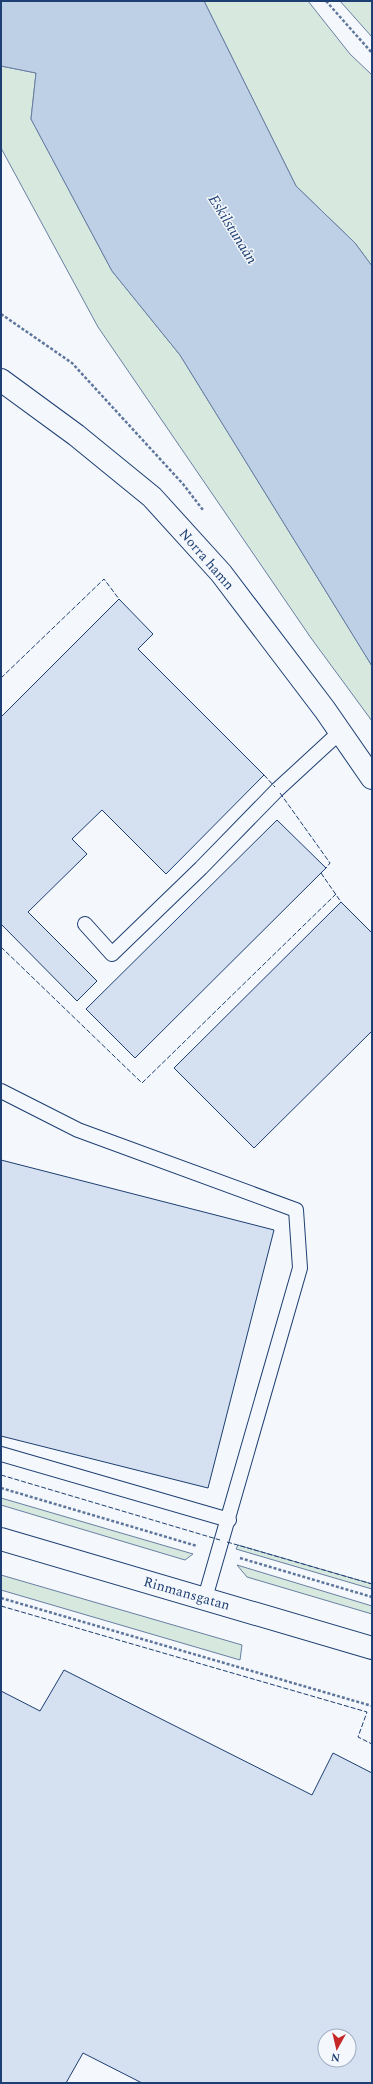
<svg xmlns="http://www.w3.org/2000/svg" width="373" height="2084" font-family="Spectral,serif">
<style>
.green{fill:#d7e8df;stroke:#687fa3}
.water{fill:#bed0e5;stroke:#687fa3}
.building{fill:#d5e0f0;stroke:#1d3f73;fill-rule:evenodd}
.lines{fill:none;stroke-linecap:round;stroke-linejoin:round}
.service-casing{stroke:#1d3f73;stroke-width:16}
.minor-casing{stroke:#1d3f73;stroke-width:24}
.tertiary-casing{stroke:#1d3f73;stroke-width:24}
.path{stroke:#5e769c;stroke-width:2.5;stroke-dasharray:3 2;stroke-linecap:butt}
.service{stroke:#f4f7fb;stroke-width:14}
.minor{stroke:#f4f7fb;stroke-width:22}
.tertiary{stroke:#f4f7fb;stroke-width:22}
.fence{stroke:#1d3f73;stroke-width:1;stroke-dasharray:5 2;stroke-linecap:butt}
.labels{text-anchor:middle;stroke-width:3;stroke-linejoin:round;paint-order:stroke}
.street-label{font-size:14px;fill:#1d3f73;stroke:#f4f7fb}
.water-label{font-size:15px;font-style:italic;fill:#1d3f73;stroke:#f4f7fb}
</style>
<rect width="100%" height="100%" fill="#f4f7fb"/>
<!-- green -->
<path class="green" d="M 204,1 L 308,1 L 350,54 L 372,75 L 372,266 L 355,243 L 296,186 Z
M 340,1 L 372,1 L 372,37 Z
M 1,66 L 36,73 L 31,119 L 112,271 L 180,355 L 372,666 L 372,721 L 311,638 L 98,327 L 1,148 Z
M 1,1498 L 193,1554 L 185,1560 L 1,1505 Z
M 238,1545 L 372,1584 L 372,1589 L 236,1549 Z
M 237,1565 L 372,1606 L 372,1614 L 247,1577 Z
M 1,1575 L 242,1645 L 240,1660 L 1,1590 Z"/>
<!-- water -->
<path class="water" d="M 1,1 L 204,1 L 296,186 L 355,243 L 372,266 L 372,666 L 180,355 L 112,271 L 31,119 L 36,73 L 1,66 Z"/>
<!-- building -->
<path class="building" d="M 119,599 L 153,634 L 138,649 L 264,775 L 166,874 L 102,810 L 72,839 L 87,854 L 28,912 L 97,981 L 77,1001 L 1,924 L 1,717 Z
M 277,820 L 326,868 L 135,1058 L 86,1009 Z
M 341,902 L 372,933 L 372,1031 L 254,1148 L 174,1068 Z
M 1,1160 L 274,1230 L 208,1488 L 1,1436 Z
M 64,1670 L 312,1795 L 333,1753 L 372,1773 L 372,2083 L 142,2083 L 83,2053 L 66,2083 L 1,2083 L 1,1691 L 40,1711 ZM 325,2036 L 349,2036 L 349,2060 L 325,2060 Z"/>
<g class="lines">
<defs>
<path id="service" d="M 85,924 L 112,954 L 201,868 L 277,790 L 340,732
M 1,1091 L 78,1130 L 296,1210 L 300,1268 L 205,1598
M 1,1454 L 229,1520"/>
<path id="minor" d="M 1,380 L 76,435 L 152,497 L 221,573 L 325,710 L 372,778"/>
<path id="tertiary" d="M 1,1539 L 372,1648"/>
</defs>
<!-- service casing -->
<use href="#service" class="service-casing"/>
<!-- minor casing -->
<use href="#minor" class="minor-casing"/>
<!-- tertiary casing -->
<use href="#tertiary" class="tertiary-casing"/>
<!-- path -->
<path class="path" d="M 326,1 L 372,53
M 1,314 L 72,363 L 183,484 L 203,510
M 1,1488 L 197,1546
M 240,1558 L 372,1597
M 1,1598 L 372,1706"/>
<!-- service -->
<use href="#service" class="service"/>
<!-- minor -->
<use href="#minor" class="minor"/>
<!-- tertiary -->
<use href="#tertiary" class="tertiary"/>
<!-- fence -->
<path class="fence" d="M 1,678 L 104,579 L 119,599
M 264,775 L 275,787
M 280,793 L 330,863 L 326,868
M 321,873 L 341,902
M 1,947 L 142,1083 L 336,894
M 1,1475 L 220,1540
M 227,1542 L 372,1584
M 1,1606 L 367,1712 L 358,1737 L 372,1744"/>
</g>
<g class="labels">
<!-- street labels -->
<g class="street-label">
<text transform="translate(207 559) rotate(49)" y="5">Norra hamn</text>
<text transform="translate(187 1593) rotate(16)" y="5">Rinmansgatan</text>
</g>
<!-- water labels -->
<g class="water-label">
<text transform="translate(233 229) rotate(58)" y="5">Eskilstunaån</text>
</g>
</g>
<!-- border -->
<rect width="373" height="2084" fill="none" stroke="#1d3f73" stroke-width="4"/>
<!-- north arrow -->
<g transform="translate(337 2048) rotate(188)"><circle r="19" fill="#f4f7fb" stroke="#9eadc5"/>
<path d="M0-3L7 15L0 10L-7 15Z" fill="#c62828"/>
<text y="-6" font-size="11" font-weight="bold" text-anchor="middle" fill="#1d3f73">N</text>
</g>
</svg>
